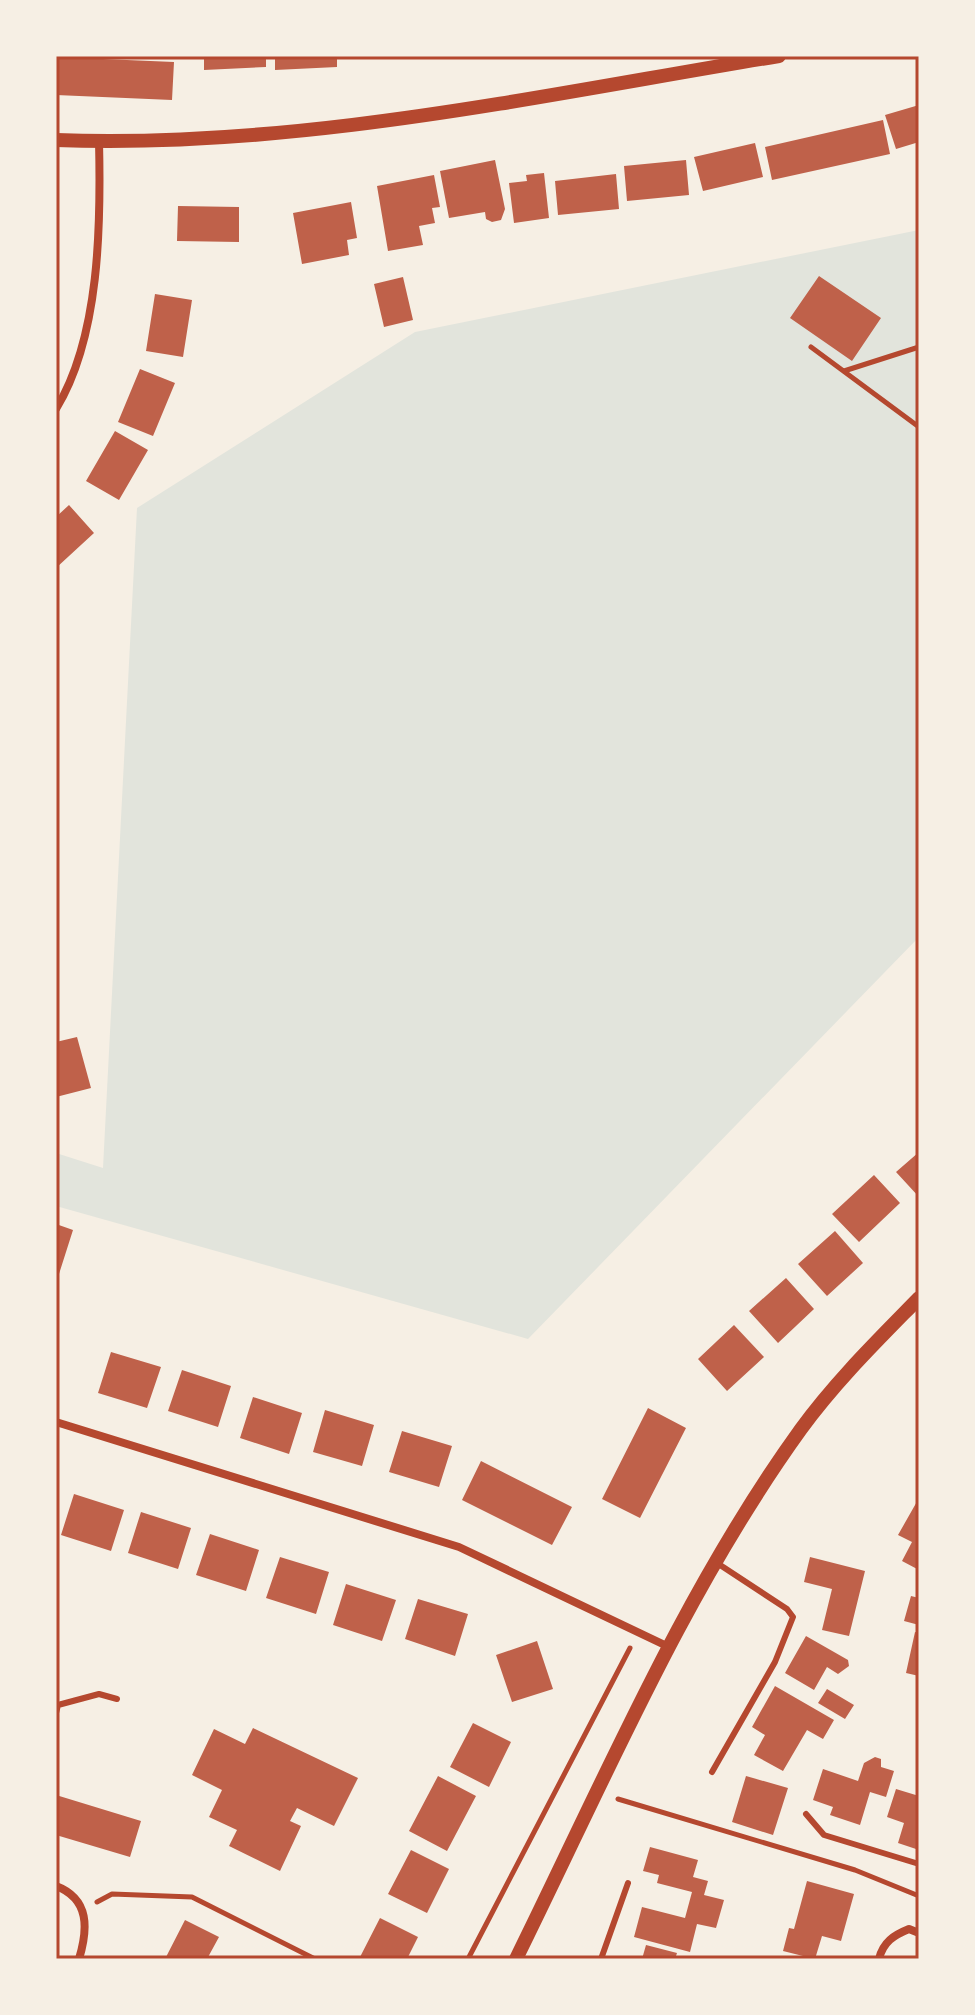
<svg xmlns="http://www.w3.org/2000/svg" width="975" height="2015" font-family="'Fira Sans Condensed',sans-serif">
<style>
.green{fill:#e2e4dc}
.building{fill:#bf614a}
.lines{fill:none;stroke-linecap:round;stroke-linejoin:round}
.path{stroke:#b5482f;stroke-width:5}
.service{stroke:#b5482f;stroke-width:6}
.minor{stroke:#b5482f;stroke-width:8}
.tertiary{stroke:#b5482f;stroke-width:14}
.neatline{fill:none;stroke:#b5482f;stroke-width:3}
</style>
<rect width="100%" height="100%" fill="#f6efe4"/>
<!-- green -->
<path class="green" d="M 919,230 L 919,937 L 528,1339 L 56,1206 L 56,1153 L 103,1168 L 137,508 L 415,332 Z"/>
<!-- building -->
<path class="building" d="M 204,56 L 266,56 L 266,67 L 204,70 Z
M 275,56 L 337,56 L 337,67 L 275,70 Z
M 56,57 L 174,62 L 172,100 L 56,95 Z
M 919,105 L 919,142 L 896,149 L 885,115 Z
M 883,120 L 890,154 L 772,180 L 765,147 Z
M 755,143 L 763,177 L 703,191 L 694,157 Z
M 495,160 L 505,209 L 501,220 L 492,222 L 486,219 L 485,212 L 449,218 L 440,171 Z
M 686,160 L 689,195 L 627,201 L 624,166 Z
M 544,173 L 549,218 L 514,223 L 509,183 L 527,181 L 526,175 Z
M 616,174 L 619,209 L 558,215 L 555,181 Z
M 434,175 L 440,207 L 432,208 L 435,223 L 419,226 L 423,245 L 388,251 L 377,186 Z
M 351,202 L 357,238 L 347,240 L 349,255 L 302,264 L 293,213 Z
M 178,206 L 239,207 L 239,242 L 177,241 Z
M 819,276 L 881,318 L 852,361 L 790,318 Z
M 403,277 L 413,320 L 384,327 L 374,284 Z
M 155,294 L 192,300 L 183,357 L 146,351 Z
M 140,369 L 175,383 L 153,436 L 118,422 Z
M 115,431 L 148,450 L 119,500 L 86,481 Z
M 69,505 L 94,533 L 56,568 L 56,517 Z
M 77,1037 L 91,1088 L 56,1097 L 56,1042 Z
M 919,1152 L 919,1197 L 896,1172 Z
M 874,1175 L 900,1203 L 859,1242 L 832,1214 Z
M 56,1224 L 73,1230 L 59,1274 L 56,1273 Z
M 835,1231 L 863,1263 L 827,1296 L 798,1264 Z
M 786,1278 L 814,1309 L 778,1343 L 749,1311 Z
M 734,1325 L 764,1357 L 727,1391 L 698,1359 Z
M 111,1352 L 161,1367 L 147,1408 L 98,1393 Z
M 182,1370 L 231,1386 L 218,1427 L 168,1411 Z
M 253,1397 L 302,1413 L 289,1454 L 240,1438 Z
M 648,1408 L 686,1428 L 640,1518 L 602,1499 Z
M 325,1410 L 374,1425 L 362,1466 L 313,1452 Z
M 402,1431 L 452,1446 L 439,1487 L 389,1472 Z
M 481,1461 L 572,1507 L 552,1545 L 462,1500 Z
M 74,1494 L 124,1510 L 111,1551 L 61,1535 Z
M 919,1498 L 919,1570 L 902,1561 L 912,1542 L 898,1535 Z
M 141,1512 L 191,1528 L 178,1569 L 128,1553 Z
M 210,1534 L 259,1550 L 246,1591 L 196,1575 Z
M 280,1557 L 329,1572 L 316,1614 L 266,1598 Z
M 810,1557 L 865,1571 L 849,1636 L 822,1630 L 832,1589 L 804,1582 Z
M 346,1584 L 396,1600 L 382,1641 L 333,1625 Z
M 911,1596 L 919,1598 L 919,1625 L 904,1621 Z
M 418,1599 L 468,1614 L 455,1656 L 405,1639 Z
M 915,1632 L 919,1633 L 919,1676 L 906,1673 Z
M 806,1636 L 848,1660 L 849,1666 L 838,1674 L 827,1667 L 814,1690 L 785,1673 Z
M 537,1641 L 553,1689 L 512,1702 L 496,1655 Z
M 775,1686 L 834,1720 L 823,1739 L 807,1730 L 783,1771 L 754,1755 L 765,1735 L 752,1727 Z
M 827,1689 L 854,1705 L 845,1719 L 818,1703 Z
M 473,1723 L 511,1742 L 489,1787 L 450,1767 Z
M 253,1728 L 358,1778 L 334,1826 L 297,1808 L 290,1821 L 301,1826 L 280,1871 L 229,1846 L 237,1830 L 209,1817 L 222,1790 L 192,1775 L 214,1729 L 245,1744 Z
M 875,1757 L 881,1759 L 881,1767 L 894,1771 L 886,1797 L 870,1792 L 860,1825 L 830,1815 L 833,1807 L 813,1800 L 823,1769 L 858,1781 L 864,1763 Z
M 438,1776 L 476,1796 L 447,1851 L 409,1831 Z
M 746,1776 L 788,1788 L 773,1835 L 732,1822 Z
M 896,1789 L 919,1796 L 919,1850 L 898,1843 L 904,1823 L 887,1817 Z
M 56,1795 L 141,1821 L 130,1857 L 56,1835 Z
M 650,1847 L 698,1860 L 693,1877 L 708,1881 L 704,1895 L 724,1900 L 716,1928 L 697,1924 L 690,1952 L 634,1937 L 642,1907 L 685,1918 L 692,1892 L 657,1883 L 659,1875 L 643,1871 Z
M 411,1850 L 449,1869 L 427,1913 L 388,1894 Z
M 807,1881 L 854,1894 L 841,1941 L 822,1936 L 815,1959 L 783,1951 L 789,1928 L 794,1929 Z
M 380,1918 L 418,1937 L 407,1959 L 359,1959 Z
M 185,1920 L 219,1937 L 207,1959 L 165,1959 Z
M 646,1945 L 677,1953 L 675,1959 L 642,1959 Z"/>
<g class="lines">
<!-- path -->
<path class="path" d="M 811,347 L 919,427
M 844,371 L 919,347
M 618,1799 L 855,1870 L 919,1896
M 97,1902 L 112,1894 L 192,1897 L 315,1959
M 468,1959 L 630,1648"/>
<!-- service -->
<path class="service" d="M 56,1713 L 58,1705 L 99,1694 L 117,1699
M 712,1772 L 775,1662 L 793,1617 L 787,1609 L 717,1563
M 806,1814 L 824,1835 L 919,1864
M 601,1959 L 628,1883"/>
<!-- minor -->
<path class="minor" d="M 56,409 C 100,337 101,224 99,141
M 56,1422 L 459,1547 L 669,1647
M 56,1886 C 90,1899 88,1929 79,1959
M 879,1959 C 883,1942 894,1935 909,1929 L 919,1933"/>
<!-- tertiary -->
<path class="tertiary" d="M 56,140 C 299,149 541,95 779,56
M 516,1959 C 604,1781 684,1591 801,1429 C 836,1381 878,1340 919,1298"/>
</g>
<!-- border -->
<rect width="975" height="2015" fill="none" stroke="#f6efe4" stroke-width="116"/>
<rect x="58" y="58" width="859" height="1899" class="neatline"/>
</svg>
